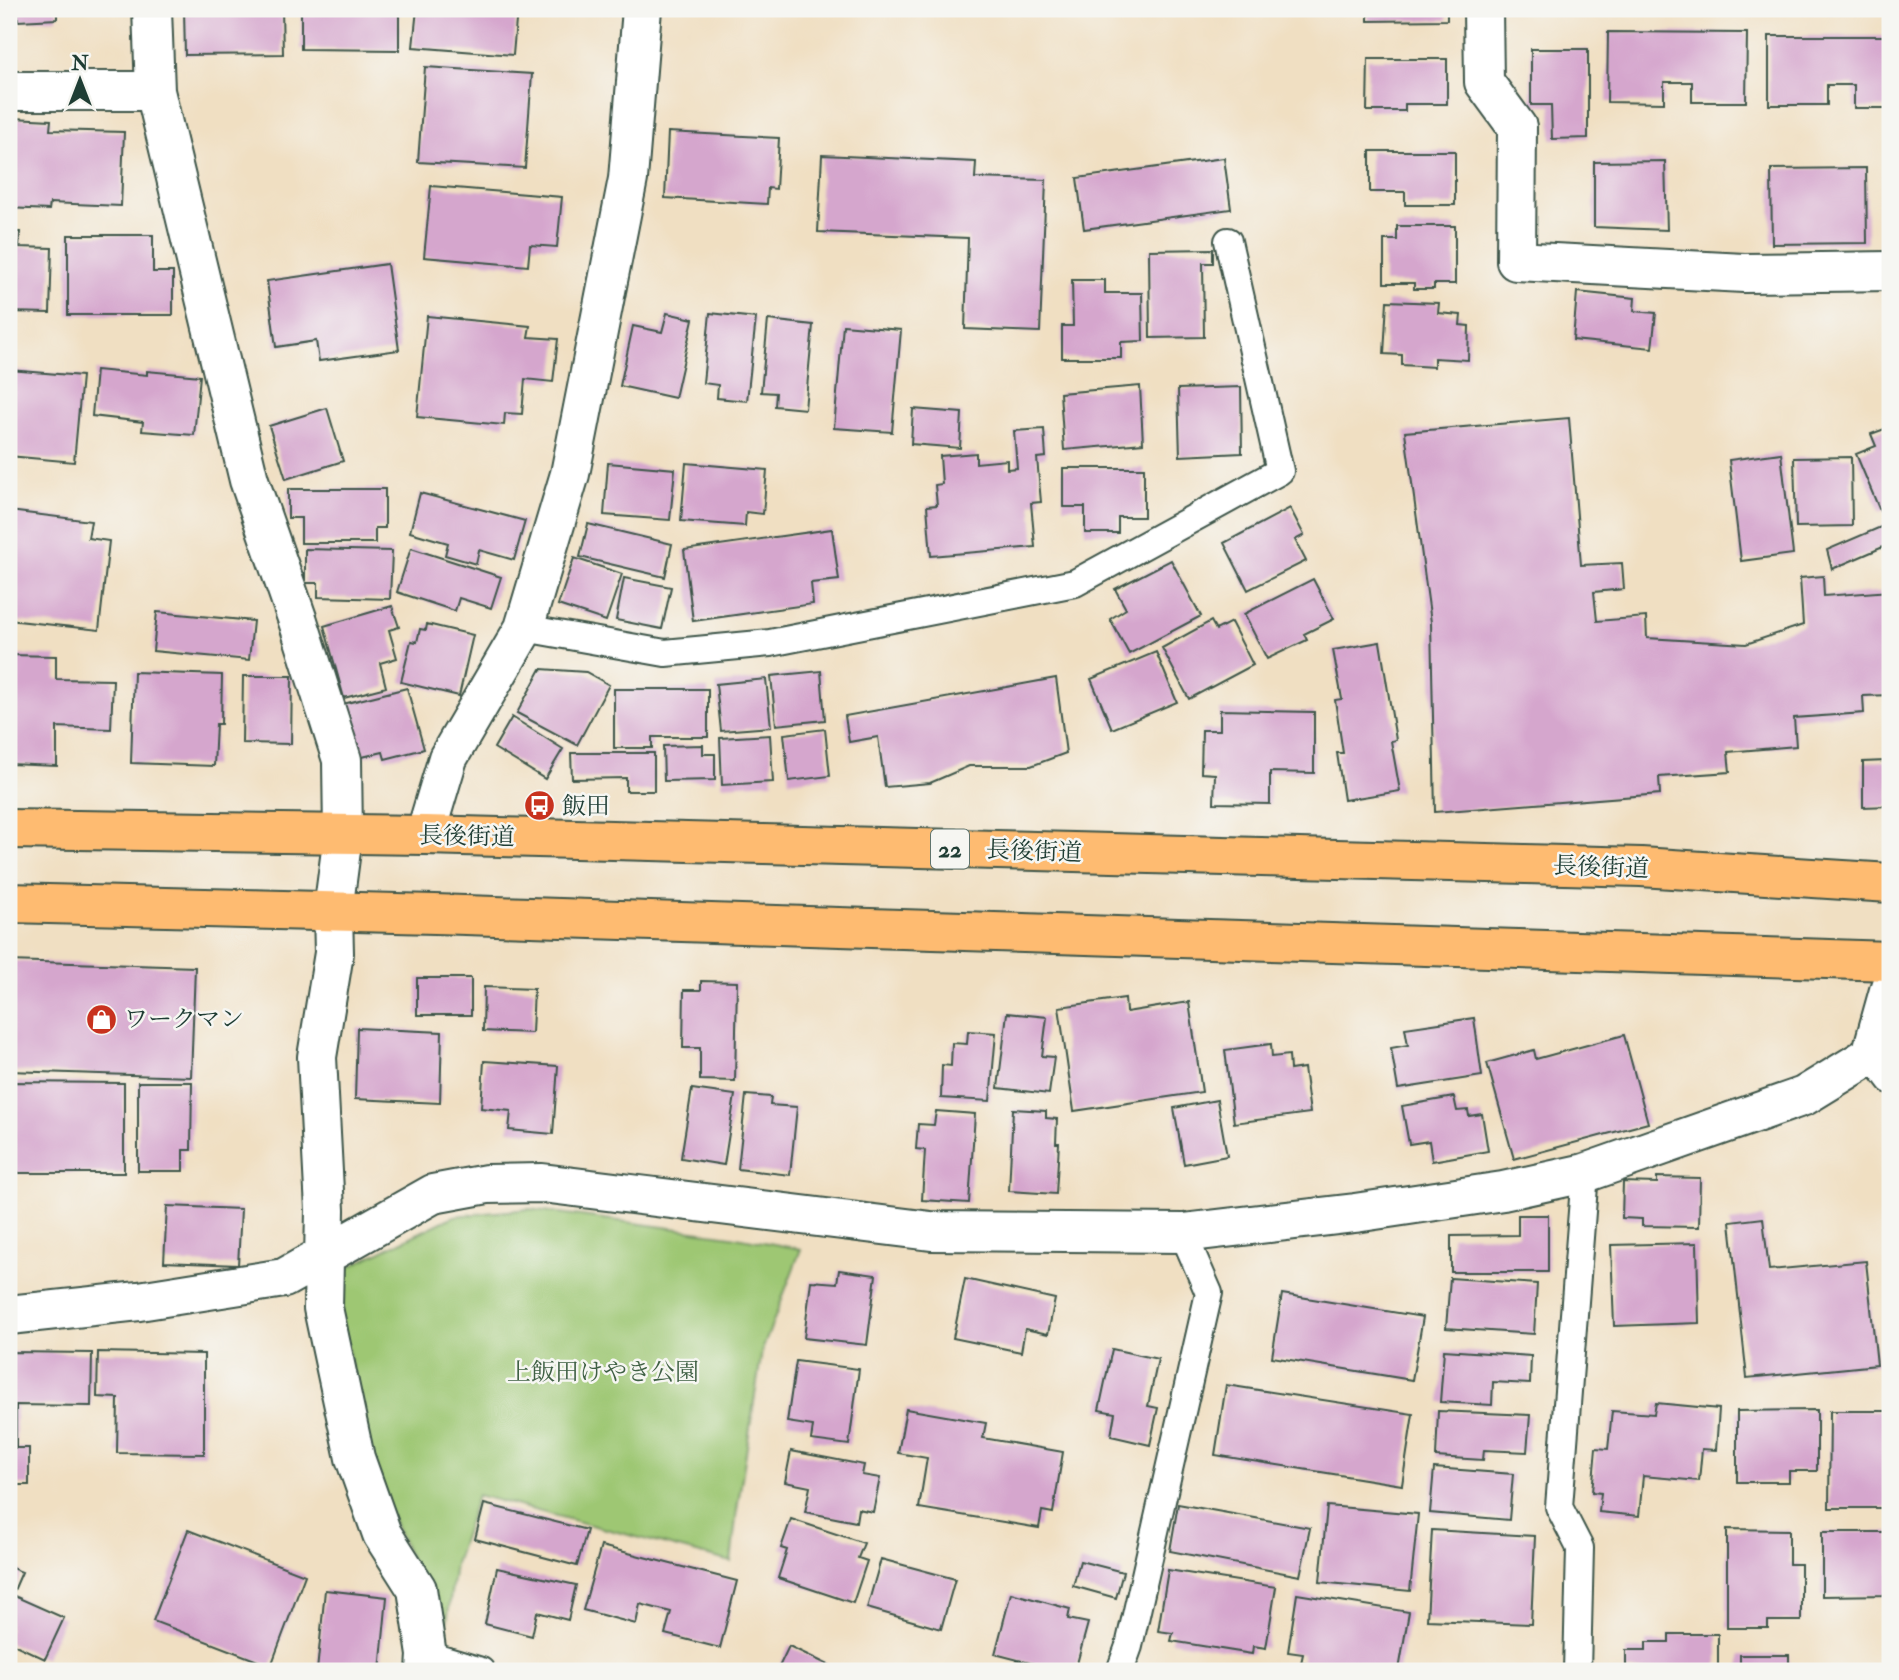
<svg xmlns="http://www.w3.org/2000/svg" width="1899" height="1680" font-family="'IM FELL Double Pica','Noto Serif JP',serif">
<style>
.green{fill:#9ec773;stroke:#5e8254;stroke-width:2}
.building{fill:#d5a6cd}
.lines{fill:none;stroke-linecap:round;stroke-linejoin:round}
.lane-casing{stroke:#3e5549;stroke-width:30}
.street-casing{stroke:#3e5549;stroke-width:42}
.primary-casing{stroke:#3e5549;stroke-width:42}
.lane{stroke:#fff;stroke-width:26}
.street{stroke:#fff;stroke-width:38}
.primary{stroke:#febb71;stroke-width:38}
.labels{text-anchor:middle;stroke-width:5;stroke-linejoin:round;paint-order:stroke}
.shield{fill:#f6f6f2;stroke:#60746d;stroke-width:2}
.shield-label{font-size:23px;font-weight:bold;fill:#1f3d34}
.poi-label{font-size:24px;fill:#1f3d34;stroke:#f6f6f2;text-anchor:start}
.street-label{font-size:24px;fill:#1f3d34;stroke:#f6f6f2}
.park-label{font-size:24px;fill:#3f6044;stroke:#f6f6f2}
</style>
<rect width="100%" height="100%" fill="#f6f6f2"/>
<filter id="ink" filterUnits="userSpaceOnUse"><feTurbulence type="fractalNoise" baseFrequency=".0143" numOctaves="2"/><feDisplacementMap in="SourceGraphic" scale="14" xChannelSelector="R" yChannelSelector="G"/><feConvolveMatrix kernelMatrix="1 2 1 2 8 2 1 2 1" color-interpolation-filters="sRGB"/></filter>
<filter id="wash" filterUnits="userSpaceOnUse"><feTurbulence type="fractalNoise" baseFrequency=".00686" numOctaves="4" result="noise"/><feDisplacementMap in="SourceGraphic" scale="28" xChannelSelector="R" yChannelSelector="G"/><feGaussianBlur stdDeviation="1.57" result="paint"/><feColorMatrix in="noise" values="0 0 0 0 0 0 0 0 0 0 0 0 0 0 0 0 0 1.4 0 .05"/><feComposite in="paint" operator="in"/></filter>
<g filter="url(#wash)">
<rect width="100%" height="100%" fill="#f0dfc2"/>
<!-- green -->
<path class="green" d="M 529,1209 L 731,1236 L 801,1249 L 762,1351 L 737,1510 L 731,1562 L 477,1495 L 455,1564 L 445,1637 L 376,1482 L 332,1275 L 454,1216 Z"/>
<g id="blocks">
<!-- building -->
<path class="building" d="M 17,9 L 57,9 L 57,19 L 18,21 Z
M 184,9 L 282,9 L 283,54 L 185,55 Z
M 301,9 L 399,9 L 399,50 L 301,49 Z
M 417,9 L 517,9 L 513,55 L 413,47 Z
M 1368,9 L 1447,9 L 1447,20 L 1368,21 Z
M 1608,32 L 1747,33 L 1746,102 L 1692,102 L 1692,82 L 1664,82 L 1664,103 L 1607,102 Z
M 1769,36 L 1890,36 L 1890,108 L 1854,108 L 1854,85 L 1827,85 L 1827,105 L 1769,105 Z
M 1531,49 L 1588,49 L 1588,138 L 1552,139 L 1551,105 L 1531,105 Z
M 1368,59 L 1447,59 L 1447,104 L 1405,104 L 1405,111 L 1367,111 Z
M 425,67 L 532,74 L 525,168 L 418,162 Z
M 13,118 L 51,120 L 50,130 L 124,132 L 121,206 L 50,203 L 49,210 L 9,208 Z
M 668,132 L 779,138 L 776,189 L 768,188 L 767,204 L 665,198 Z
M 1370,151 L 1455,151 L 1455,205 L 1405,205 L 1405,192 L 1370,192 Z
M 822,155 L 976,162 L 975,178 L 1046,180 L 1040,332 L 965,329 L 968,238 L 818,232 Z
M 1224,158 L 1231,209 L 1084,229 L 1077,178 Z
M 1665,161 L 1667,230 L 1594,227 L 1594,162 Z
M 1866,168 L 1867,243 L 1772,244 L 1771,169 Z
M 431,186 L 562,197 L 557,247 L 530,245 L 528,266 L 424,257 Z
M 1397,226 L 1455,226 L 1455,284 L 1434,284 L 1434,289 L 1414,289 L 1414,283 L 1384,283 L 1384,240 L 1397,240 Z
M 9,232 L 20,232 L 19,247 L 52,248 L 50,313 L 9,312 Z
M 68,235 L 153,235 L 153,272 L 173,272 L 173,315 L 68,315 Z
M 1213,249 L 1213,263 L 1203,263 L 1204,337 L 1150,338 L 1149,250 Z
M 387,264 L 399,350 L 319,361 L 316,341 L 276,347 L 267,281 Z
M 1072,280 L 1105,280 L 1105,293 L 1142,293 L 1143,341 L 1121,342 L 1121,358 L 1062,358 L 1062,326 L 1073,326 Z
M 1577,292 L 1635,298 L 1634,311 L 1656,313 L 1652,348 L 1573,340 Z
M 1387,301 L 1439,303 L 1438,313 L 1461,315 L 1460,325 L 1469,326 L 1468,360 L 1434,358 L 1434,367 L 1402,365 L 1402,355 L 1384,354 Z
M 667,313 L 693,319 L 675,398 L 620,386 L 633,326 L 662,332 Z
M 710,313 L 756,318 L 747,401 L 717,398 L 718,385 L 703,383 Z
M 427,316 L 530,326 L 528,337 L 558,339 L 553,382 L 525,379 L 522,414 L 505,413 L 504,425 L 417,417 Z
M 768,320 L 813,325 L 805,409 L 775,406 L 776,393 L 761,392 Z
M 843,325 L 901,330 L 892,432 L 834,428 Z
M 9,370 L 82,376 L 74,462 L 9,456 Z
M 96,370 L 147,375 L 147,371 L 200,376 L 194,435 L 142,431 L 143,422 L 92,416 Z
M 1140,386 L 1143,443 L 1064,450 L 1060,393 Z
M 1241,387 L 1242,453 L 1180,456 L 1178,389 Z
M 327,408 L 343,461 L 286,479 L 269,426 Z
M 913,409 L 962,413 L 960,448 L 911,444 Z
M 1569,418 L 1581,565 L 1622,563 L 1624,589 L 1594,592 L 1597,621 L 1646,617 L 1647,638 L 1746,644 L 1803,625 L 1800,578 L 1823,576 L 1824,596 L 1890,591 L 1890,695 L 1863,696 L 1864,713 L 1794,718 L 1796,746 L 1728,752 L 1730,772 L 1659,777 L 1660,794 L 1435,812 L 1431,622 L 1405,432 Z
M 1890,427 L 1890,507 L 1880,511 L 1856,454 L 1876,446 L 1871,434 Z
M 1044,429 L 1046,457 L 1037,458 L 1041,502 L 1031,503 L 1035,547 L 931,556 L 927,506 L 937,505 L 935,485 L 942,484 L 940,456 L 976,453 L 976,463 L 1007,460 L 1007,469 L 1017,468 L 1014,431 Z
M 1781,453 L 1793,554 L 1741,561 L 1729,460 Z
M 1851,457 L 1852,526 L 1796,527 L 1794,458 Z
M 608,463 L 675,469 L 670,520 L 604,515 Z
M 686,463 L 767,470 L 763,514 L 746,512 L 745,526 L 681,521 Z
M 1063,468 L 1144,468 L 1144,517 L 1118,517 L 1118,533 L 1085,533 L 1085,507 L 1063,507 Z
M 288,489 L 385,489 L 385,528 L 375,528 L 375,543 L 301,543 L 301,518 L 288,518 Z
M 420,493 L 525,521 L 514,560 L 479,550 L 476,564 L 445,555 L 448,543 L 410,532 Z
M 1290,508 L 1304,535 L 1295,540 L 1306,561 L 1248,590 L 1224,543 Z
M 9,511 L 91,521 L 88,538 L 109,541 L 99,630 L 9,620 Z
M 1890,523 L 1890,544 L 1832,569 L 1827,550 Z
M 588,524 L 672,544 L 665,577 L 580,557 Z
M 832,529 L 839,580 L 811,583 L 813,604 L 693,621 L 684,550 Z
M 411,548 L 501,577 L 491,608 L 459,598 L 455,611 L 397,592 Z
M 305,549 L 392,551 L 390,599 L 318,597 L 318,583 L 305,583 Z
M 574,558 L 622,574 L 606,621 L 558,605 Z
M 1171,560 L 1201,616 L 1129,654 L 1110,619 L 1126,609 L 1115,589 Z
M 624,578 L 671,587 L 662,629 L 616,620 Z
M 1313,579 L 1334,619 L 1304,634 L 1307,640 L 1267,659 L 1244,614 Z
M 392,606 L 399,627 L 389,630 L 397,658 L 380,663 L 386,687 L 344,698 L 324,626 Z
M 157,612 L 253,621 L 249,660 L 153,651 Z
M 1211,621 L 1216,630 L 1231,622 L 1253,665 L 1189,699 L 1162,648 Z
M 427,624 L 473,635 L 459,696 L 401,682 L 411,641 L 417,642 L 420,629 L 426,630 Z
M 1380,642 L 1396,740 L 1391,741 L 1400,791 L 1344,800 L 1337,753 L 1343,753 L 1335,700 L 1342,699 L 1333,650 Z
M 1156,652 L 1177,702 L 1112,729 L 1091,679 Z
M 9,655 L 56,656 L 56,679 L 113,680 L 111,729 L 57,727 L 57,766 L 9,764 Z
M 541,669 L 586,672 L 609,685 L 577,745 L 517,713 Z
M 821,671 L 825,720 L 776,725 L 771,676 Z
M 134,672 L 222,675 L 221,724 L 216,724 L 214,766 L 131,763 Z
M 243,676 L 292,676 L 291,744 L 242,743 Z
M 1056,678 L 1066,753 L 1031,766 L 969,766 L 930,783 L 885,787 L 878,737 L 849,742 L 845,716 Z
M 766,679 L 771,727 L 721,731 L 716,684 Z
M 407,688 L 424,749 L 385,759 L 383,752 L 358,758 L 343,704 Z
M 614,689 L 708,689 L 708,737 L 652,737 L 652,748 L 614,748 Z
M 1220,710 L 1314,712 L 1314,773 L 1270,772 L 1270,804 L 1214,803 L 1215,774 L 1201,773 L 1202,730 L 1220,730 Z
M 512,717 L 563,749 L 545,779 L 494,748 Z
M 825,729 L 830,776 L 789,781 L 784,734 Z
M 770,735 L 773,782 L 722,785 L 720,738 Z
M 703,745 L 703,754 L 715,754 L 715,780 L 664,781 L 663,746 Z
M 1886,750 L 1890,750 L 1890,806 L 1863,807 L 1863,762 L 1886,761 Z
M 571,753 L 654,753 L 654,791 L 626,791 L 626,778 L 572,779 Z
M 9,961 L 195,967 L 191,1077 L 9,1071 Z
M 417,978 L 471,978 L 471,1015 L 417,1015 Z
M 701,981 L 737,982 L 735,1081 L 700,1080 L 700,1048 L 683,1048 L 684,990 L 701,990 Z
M 484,987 L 534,989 L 532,1033 L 483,1031 Z
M 1125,998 L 1126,1012 L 1189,1002 L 1202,1092 L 1074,1111 L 1059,1007 Z
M 1007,1013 L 1047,1017 L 1042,1056 L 1054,1057 L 1049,1094 L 998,1088 Z
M 1474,1018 L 1482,1076 L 1398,1089 L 1391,1048 L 1408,1045 L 1405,1028 Z
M 357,1028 L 442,1032 L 440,1103 L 355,1099 Z
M 968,1031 L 996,1033 L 990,1101 L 941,1098 L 942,1065 L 951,1066 L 952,1043 L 967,1044 Z
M 1624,1035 L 1648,1123 L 1514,1159 L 1487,1063 L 1534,1050 L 1536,1059 Z
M 1271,1044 L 1272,1057 L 1289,1055 L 1290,1070 L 1304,1068 L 1310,1113 L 1234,1123 L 1225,1050 Z
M 484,1061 L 558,1066 L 553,1134 L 509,1130 L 511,1111 L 481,1108 Z
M 9,1082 L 124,1083 L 124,1173 L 9,1173 Z
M 138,1082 L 192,1082 L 191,1150 L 183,1150 L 183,1171 L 138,1171 Z
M 692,1089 L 735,1095 L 724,1165 L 681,1158 Z
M 746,1095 L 771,1097 L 770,1105 L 797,1107 L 790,1175 L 738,1169 Z
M 1454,1097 L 1457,1111 L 1468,1110 L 1469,1116 L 1482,1114 L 1488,1151 L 1432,1161 L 1429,1141 L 1409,1144 L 1402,1106 Z
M 1217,1100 L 1227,1156 L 1184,1164 L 1174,1108 Z
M 1013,1109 L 1046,1111 L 1046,1118 L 1057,1119 L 1056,1143 L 1059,1143 L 1056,1194 L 1009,1191 Z
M 936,1111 L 975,1114 L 969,1203 L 922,1200 L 925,1150 L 916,1149 L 918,1124 L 934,1125 Z
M 1657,1177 L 1700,1178 L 1699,1227 L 1642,1226 L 1642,1219 L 1622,1218 L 1623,1182 L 1657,1183 Z
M 167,1206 L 241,1209 L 238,1265 L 164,1262 Z
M 1518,1215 L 1548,1215 L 1548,1272 L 1451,1272 L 1451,1236 L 1518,1235 Z
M 1763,1218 L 1769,1270 L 1866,1261 L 1877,1365 L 1747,1378 L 1730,1222 Z
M 1697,1243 L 1699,1323 L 1614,1326 L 1611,1245 Z
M 839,1270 L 876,1275 L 867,1345 L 804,1338 L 811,1281 L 837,1283 Z
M 1450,1278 L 1537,1284 L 1534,1334 L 1446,1328 Z
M 965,1279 L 1055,1299 L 1048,1334 L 1025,1329 L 1021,1352 L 953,1338 Z
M 1282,1294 L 1423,1317 L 1412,1380 L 1272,1357 Z
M 1112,1349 L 1158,1359 L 1148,1406 L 1158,1408 L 1150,1445 L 1111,1436 L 1115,1413 L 1099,1410 Z
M 1444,1350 L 1531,1356 L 1530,1384 L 1493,1382 L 1492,1405 L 1440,1402 Z
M 9,1352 L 92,1353 L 91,1406 L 16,1405 L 16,1448 L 29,1448 L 29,1485 L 9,1485 Z
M 98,1352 L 204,1354 L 204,1454 L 117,1453 L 118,1398 L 97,1397 Z
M 796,1361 L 859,1369 L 849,1445 L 811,1440 L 813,1426 L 787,1422 Z
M 1226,1385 L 1413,1414 L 1402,1485 L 1215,1455 Z
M 1656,1403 L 1719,1409 L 1716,1450 L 1702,1449 L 1699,1481 L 1643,1476 L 1639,1516 L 1599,1512 L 1601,1493 L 1592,1492 L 1596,1448 L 1608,1449 L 1612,1411 L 1654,1414 Z
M 906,1409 L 986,1423 L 983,1438 L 1063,1452 L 1053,1513 L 1042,1511 L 1039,1528 L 919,1508 L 927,1458 L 898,1453 Z
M 1817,1410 L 1817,1471 L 1789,1471 L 1789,1482 L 1737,1482 L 1737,1411 Z
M 1438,1411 L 1530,1415 L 1527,1452 L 1484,1450 L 1483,1460 L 1436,1457 Z
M 1830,1411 L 1889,1411 L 1888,1508 L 1829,1508 Z
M 791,1451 L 864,1465 L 862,1475 L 880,1478 L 873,1512 L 858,1509 L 856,1522 L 805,1512 L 810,1487 L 785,1482 Z
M 1434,1468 L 1513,1474 L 1509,1520 L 1430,1513 Z
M 484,1504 L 587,1530 L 577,1566 L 475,1539 Z
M 1178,1504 L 1310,1528 L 1300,1576 L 1170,1551 Z
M 1327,1506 L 1418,1514 L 1410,1591 L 1320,1582 Z
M 791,1519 L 864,1543 L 858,1558 L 867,1561 L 853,1603 L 778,1578 L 787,1550 L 781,1548 Z
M 1727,1529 L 1789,1530 L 1789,1564 L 1801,1564 L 1801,1621 L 1768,1621 L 1768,1628 L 1727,1628 Z
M 188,1530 L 305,1575 L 271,1666 L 153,1621 Z
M 1432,1530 L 1535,1536 L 1531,1624 L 1427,1620 Z
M 1822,1532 L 1890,1532 L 1890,1595 L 1822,1596 Z
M 601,1546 L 737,1581 L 720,1648 L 665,1634 L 671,1612 L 640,1604 L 636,1624 L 583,1610 Z
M 881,1559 L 955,1579 L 941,1629 L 867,1608 Z
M 1080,1561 L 1123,1572 L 1116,1598 L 1073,1586 Z
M 9,1567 L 22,1572 L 12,1595 L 64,1618 L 45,1659 L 9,1642 Z
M 497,1568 L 576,1585 L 568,1620 L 537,1612 L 532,1636 L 485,1624 Z
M 1168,1570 L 1276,1587 L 1266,1648 L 1253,1646 L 1252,1654 L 1171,1641 L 1173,1633 L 1158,1631 Z
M 325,1590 L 387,1597 L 380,1671 L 317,1671 Z
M 1011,1593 L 1070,1609 L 1068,1619 L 1088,1623 L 1075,1671 L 1061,1671 L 995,1654 Z
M 1297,1594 L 1409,1612 L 1399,1670 L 1385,1668 L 1385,1671 L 1351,1671 L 1301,1663 L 1303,1654 L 1288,1652 Z
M 1669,1634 L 1718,1634 L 1718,1671 L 1626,1671 L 1626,1650 L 1646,1650 L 1646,1642 L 1669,1642 Z
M 789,1646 L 841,1671 L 777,1671 Z
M 1740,1655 L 1789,1655 L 1789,1671 L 1740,1671 Z"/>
</g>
</g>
<g filter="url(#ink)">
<use href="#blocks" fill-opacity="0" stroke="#3e5549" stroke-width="2"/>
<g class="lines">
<defs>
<path id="lane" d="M 524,628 L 665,653 L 770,643 L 1075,583 L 1280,471 L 1228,241
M 1871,1055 L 1890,1080
M 427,1655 L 481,1671
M 1120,1671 L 1129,1646 L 1209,1293 L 1183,1233
M 1577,1671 L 1580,1548 L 1559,1507 L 1585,1173"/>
<path id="street" d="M 152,9 L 155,91 L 249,480 L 298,621 L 342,760 L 343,835 L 333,911 L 334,953 L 317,1057 L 325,1210 L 323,1308 L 355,1458 L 382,1534 L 417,1589 L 427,1655 L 426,1671
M 1483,9 L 1484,82 L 1517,127 L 1516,261 L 1744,273 L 1890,271
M 9,91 L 155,91
M 425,835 L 448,758 L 524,628 L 570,474 L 628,179 L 642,9
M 9,1315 L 139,1301 L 284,1278 L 433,1194 L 487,1184 L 542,1183 L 931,1231 L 1183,1233 L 1355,1213 L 1503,1191 L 1585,1173 L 1804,1096 L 1871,1055 L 1890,987"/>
<path id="primary" d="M 9,829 L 425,835 L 1641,867 L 1890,883
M 9,903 L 435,914 L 1890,961"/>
</defs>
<!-- lane casing -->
<use href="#lane" class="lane-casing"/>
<!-- street casing -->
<use href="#street" class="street-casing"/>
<!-- primary casing -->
<use href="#primary" class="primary-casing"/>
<!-- lane -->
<use href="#lane" class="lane"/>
<!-- street -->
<use href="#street" class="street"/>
<!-- primary -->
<use href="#primary" class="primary"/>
</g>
</g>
<!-- icons -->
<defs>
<symbol id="bus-disc" viewBox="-11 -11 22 22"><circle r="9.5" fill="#c8321e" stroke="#f6f6f2"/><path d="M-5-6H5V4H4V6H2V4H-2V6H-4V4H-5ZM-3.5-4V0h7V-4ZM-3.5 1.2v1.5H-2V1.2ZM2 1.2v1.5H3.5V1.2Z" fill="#fff"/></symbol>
<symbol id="shop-disc" viewBox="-11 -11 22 22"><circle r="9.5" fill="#c8321e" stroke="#f6f6f2"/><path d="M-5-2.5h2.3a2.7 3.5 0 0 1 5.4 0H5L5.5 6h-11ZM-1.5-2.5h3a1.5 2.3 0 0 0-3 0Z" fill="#fff"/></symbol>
</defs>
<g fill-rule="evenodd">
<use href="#bus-disc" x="522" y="788" width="35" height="35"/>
<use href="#shop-disc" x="84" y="1002" width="35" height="35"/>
</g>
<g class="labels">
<!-- shield labels -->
<rect class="shield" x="931" y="829.5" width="38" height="39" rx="5"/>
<g class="shield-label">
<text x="950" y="857">22</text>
</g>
<!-- poi labels -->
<g class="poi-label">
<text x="562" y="814">飯田</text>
<text x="124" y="1027">ワークマン</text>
</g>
<!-- street labels -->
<g class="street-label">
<text transform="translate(467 836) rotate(1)" y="8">長後街道</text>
<text transform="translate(1034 851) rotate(2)" y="8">長後街道</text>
<text transform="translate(1601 867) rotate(2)" y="8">長後街道</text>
</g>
<!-- park labels -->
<g class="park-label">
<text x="603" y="1380">上飯田けやき公園</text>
</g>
</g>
<!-- margin -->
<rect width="1899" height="1680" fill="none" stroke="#f6f6f2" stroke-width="35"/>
<!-- north arrow -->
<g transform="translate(80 80)" stroke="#f6f6f2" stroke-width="5" paint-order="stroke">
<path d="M0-5L12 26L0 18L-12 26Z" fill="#1f3d34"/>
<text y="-10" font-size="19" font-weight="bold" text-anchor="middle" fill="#1f3d34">N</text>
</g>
</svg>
